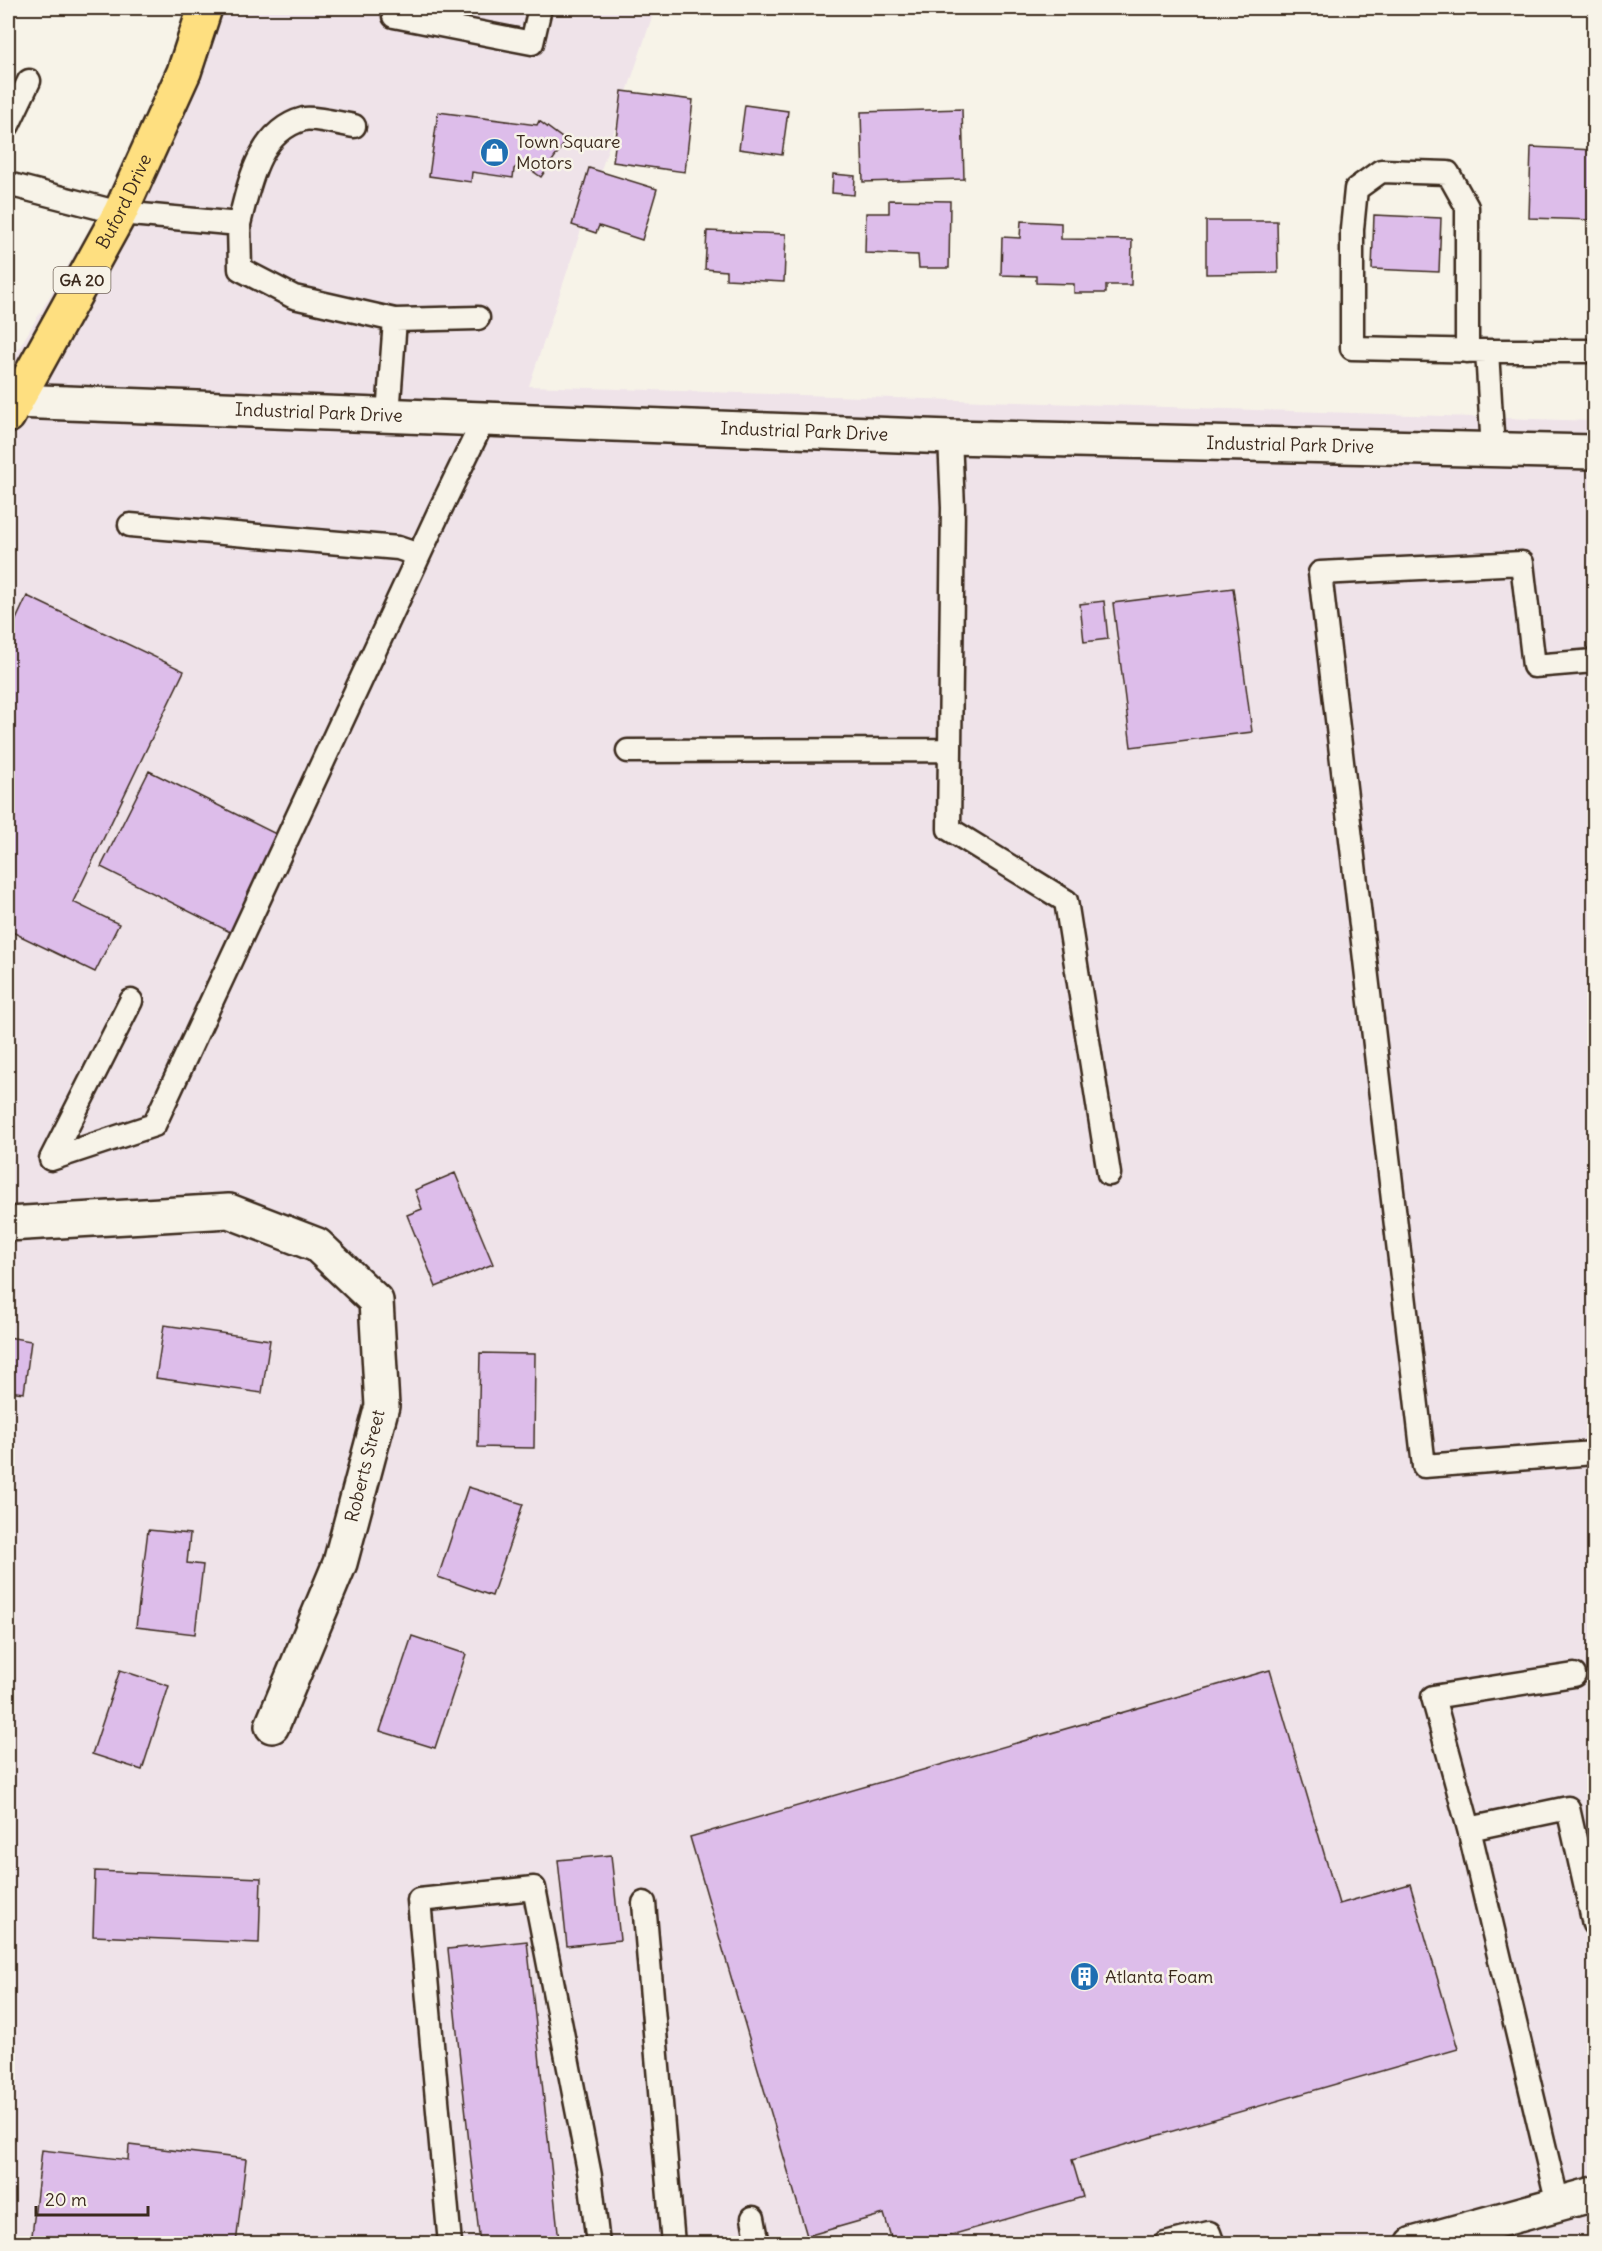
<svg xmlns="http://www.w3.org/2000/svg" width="1602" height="2251" font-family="Delius,sans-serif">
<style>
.built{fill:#efe3e9}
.building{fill:#ddbdea;stroke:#3b2a1e;stroke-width:1.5}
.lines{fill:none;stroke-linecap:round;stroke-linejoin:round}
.service-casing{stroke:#3b2a1e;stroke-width:27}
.minor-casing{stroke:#3b2a1e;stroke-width:38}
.trunk-casing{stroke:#3b2a1e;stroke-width:38}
.service{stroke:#f7f3e8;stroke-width:22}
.minor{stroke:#f7f3e8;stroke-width:33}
.trunk{stroke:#fedf80;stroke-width:33}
.labels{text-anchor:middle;stroke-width:5;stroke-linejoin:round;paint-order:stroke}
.shield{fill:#f7f3e8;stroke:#73665b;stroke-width:1.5}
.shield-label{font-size:16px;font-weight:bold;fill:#3b2a1e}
.poi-label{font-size:18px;fill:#3b2a1e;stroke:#f7f3e8;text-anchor:start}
.street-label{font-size:18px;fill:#3b2a1e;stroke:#f7f3e8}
</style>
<rect width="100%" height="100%" fill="#f7f3e8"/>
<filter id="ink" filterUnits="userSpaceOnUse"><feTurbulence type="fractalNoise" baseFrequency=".0167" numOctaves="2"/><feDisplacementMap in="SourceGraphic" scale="12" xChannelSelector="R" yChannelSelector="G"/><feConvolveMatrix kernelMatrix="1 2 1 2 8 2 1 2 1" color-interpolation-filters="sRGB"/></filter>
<g filter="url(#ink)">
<!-- built -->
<path class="built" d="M 220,8 L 655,8 L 529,386 L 1594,421 L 1594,2243 L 8,2244 L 8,367 Z"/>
<!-- building -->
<path class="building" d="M 622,91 L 693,100 L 685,172 L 613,162 Z
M 745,105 L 788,111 L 782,155 L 739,149 Z
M 962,109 L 964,179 L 863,182 L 861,112 Z
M 438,112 L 537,125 L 539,121 L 566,141 L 541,177 L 521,163 L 514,169 L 513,178 L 472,172 L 471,182 L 429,176 Z
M 1531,147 L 1594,150 L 1594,220 L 1529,218 Z
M 589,168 L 657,189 L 642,240 L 599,226 L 596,233 L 572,225 Z
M 833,174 L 855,176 L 854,195 L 832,193 Z
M 889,200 L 950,201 L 949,268 L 919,268 L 918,255 L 865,253 L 866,213 L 889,213 Z
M 1374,215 L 1441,218 L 1439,272 L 1372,269 Z
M 1021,221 L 1061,223 L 1061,239 L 1132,240 L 1131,285 L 1106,285 L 1106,293 L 1074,293 L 1074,284 L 1036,283 L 1036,276 L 1001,275 L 1002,237 L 1020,238 Z
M 1206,221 L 1277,221 L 1278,273 L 1206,274 Z
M 707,231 L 786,234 L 784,282 L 726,279 L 726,271 L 705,269 Z
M 1233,588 L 1252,732 L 1131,747 L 1113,603 Z
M 27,596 L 184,671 L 73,902 L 119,924 L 95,972 L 8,930 L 8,637 Z
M 1104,601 L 1108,639 L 1084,642 L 1080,604 Z
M 149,771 L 280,836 L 232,933 L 101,867 Z
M 455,1173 L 493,1264 L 436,1287 L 407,1215 L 422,1209 L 415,1190 Z
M 164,1325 L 270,1340 L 262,1393 L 156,1378 Z
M 8,1337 L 31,1341 L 24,1393 L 8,1391 Z
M 480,1353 L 535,1354 L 534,1448 L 478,1447 Z
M 468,1487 L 523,1504 L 492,1596 L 438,1577 Z
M 148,1530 L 190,1534 L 187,1563 L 203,1565 L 195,1634 L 136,1627 Z
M 412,1636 L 466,1654 L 435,1748 L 380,1731 Z
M 120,1670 L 169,1686 L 142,1770 L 92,1754 Z
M 1270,1670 L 1339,1904 L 1410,1884 L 1458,2049 L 1072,2160 L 1083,2197 L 920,2244 L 893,2244 L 884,2214 L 807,2236 L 690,1837 Z
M 611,1855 L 620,1940 L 567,1946 L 558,1860 Z
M 95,1871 L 261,1878 L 259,1943 L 93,1936 Z
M 527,1941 L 559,2241 L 563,2240 L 563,2244 L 480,2244 L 448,1949 Z
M 129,2145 L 246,2159 L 236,2244 L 31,2244 L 42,2150 L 128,2160 Z"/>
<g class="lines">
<defs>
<path id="service" d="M 396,8 L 394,16 L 532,43 L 540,8
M 8,125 L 29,81
M 8,184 L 120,213 L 239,224 C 249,185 258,131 304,119 C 314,117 342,124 354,126
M 239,224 L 240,269 L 294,297 L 395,320 L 478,318
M 1467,351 L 1467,207 L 1448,173 L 1381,171 L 1356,189 L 1352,229 L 1352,348 L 1487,351 L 1493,450
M 1487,351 L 1594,351
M 388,415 L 395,320
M 950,437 L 953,508 L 949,829 L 1066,901 L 1109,1174
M 130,525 L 398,548 L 419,555
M 1594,661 L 1534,666 L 1522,563 L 1320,573 L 1424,1466 L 1594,1453
M 628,751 L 949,750
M 131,1001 L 51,1159 L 154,1125 L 439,512 L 484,419
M 1469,1829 L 1433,1697 L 1574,1675
M 644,1903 L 673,2244
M 1558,2204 L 1469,1829 L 1568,1808 L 1594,1924
M 753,2218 L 758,2244
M 450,2244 L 419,1900 L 534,1888 L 590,2176 L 598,2244
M 1165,2244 L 1209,2233 L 1213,2244"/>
<g id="minor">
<path id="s1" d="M 15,401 L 950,437 L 1594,452"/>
<path d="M 8,1224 L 229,1211 L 317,1245 L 376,1301 L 382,1406 L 340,1563 L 272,1726"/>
<path d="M 1413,2244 L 1594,2194"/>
</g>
<g id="trunk">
<path id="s2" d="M 8,416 L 120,213 L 184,72 L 205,8"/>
</g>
</defs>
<!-- service casing -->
<use href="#service" class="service-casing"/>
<!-- minor casing -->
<use href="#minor" class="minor-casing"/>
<!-- trunk casing -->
<use href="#trunk" class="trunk-casing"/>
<!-- service -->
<use href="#service" class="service"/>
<!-- minor -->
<use href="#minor" class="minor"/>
<!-- trunk -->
<use href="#trunk" class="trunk"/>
</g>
</g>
<!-- icons -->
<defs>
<symbol id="shop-disc" viewBox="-11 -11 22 22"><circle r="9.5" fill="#1f6fb2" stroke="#f7f3e8"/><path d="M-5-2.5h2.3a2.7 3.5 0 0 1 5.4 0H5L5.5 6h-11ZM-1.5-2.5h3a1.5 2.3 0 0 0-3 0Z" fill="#fff"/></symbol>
<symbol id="building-disc" viewBox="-11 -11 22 22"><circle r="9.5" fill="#1f6fb2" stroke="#f7f3e8"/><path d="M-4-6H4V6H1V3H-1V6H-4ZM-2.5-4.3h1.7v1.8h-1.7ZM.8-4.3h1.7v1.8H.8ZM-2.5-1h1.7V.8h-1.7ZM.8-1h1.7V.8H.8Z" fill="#fff"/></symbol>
</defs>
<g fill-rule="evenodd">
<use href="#shop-disc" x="478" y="136" width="33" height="33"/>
<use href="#building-disc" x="1068" y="1960" width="33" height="33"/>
</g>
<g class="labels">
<!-- shield labels -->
<rect class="shield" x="53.5" y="267" width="57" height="26" rx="4.5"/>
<g class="shield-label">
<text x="82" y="286">GA 20</text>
</g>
<!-- poi labels -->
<g class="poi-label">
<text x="516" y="148">Town Square<tspan x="516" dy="21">Motors</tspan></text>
<text x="1105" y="1983">Atlanta Foam</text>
</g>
<!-- street labels -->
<g class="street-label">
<text dy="6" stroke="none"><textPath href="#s2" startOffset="244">Buford Drive</textPath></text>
<text dy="6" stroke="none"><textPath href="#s1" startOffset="304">Industrial Park Drive</textPath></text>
<text dy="6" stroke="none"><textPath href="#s1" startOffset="790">Industrial Park Drive</textPath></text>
<text dy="6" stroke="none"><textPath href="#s1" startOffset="1276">Industrial Park Drive</textPath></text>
<text transform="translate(365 1466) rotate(-76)" y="6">Roberts Street</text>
</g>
</g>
<!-- margin -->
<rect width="1602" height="2251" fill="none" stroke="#f7f3e8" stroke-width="30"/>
<rect x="15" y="15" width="1572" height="2221" fill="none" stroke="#3b2a1e" stroke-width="2" filter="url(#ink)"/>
<!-- scale -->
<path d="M36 2206v9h112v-9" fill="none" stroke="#3b2a1e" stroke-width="3"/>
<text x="45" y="2206" font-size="18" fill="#3b2a1e" stroke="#f7f3e8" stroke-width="4.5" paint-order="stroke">20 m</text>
</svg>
